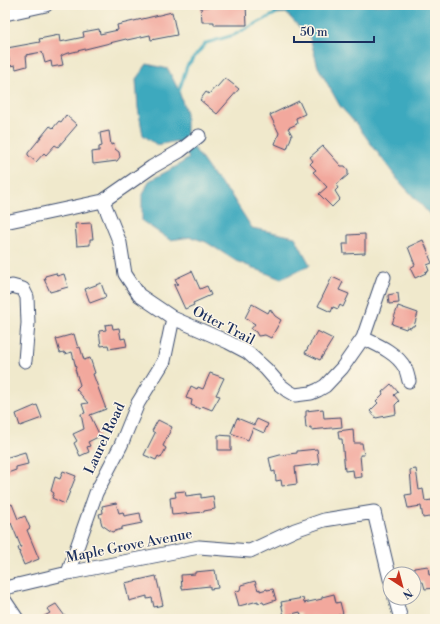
<svg xmlns="http://www.w3.org/2000/svg" width="440" height="624" font-family="'Libre Bodoni',serif">
<style>
.water{fill:#3ea9be;stroke:#2c6c8e}
.lines{fill:none;stroke-linecap:round;stroke-linejoin:round}
.stream{stroke:#3ea9be;stroke-width:3}
.building{fill:#f2a89d}
.minor-casing{stroke:#3b4b6e;stroke-width:15}
.minor{stroke:#fff;stroke-width:13}
.labels{text-anchor:middle;stroke-width:3;stroke-linejoin:round;paint-order:stroke}
.street-label{font-size:14px;fill:#1b2f5e;stroke:#fcf5e5}
</style>
<rect width="100%" height="100%" fill="#fcf5e5"/>
<filter id="ink" filterUnits="userSpaceOnUse"><feTurbulence type="fractalNoise" baseFrequency=".025" numOctaves="2"/><feDisplacementMap in="SourceGraphic" scale="8" xChannelSelector="R" yChannelSelector="G"/><feConvolveMatrix kernelMatrix="1 2 1 2 8 2 1 2 1" color-interpolation-filters="sRGB"/></filter>
<filter id="wash" filterUnits="userSpaceOnUse"><feTurbulence type="fractalNoise" baseFrequency=".012" numOctaves="4" result="noise"/><feDisplacementMap in="SourceGraphic" scale="16" xChannelSelector="R" yChannelSelector="G"/><feGaussianBlur stdDeviation="0.9" result="paint"/><feColorMatrix in="noise" values="0 0 0 0 0 0 0 0 0 0 0 0 0 0 0 0 0 1.4 0 .05"/><feComposite in="paint" operator="in"/></filter>
<g filter="url(#wash)">
<rect width="100%" height="100%" fill="#f0e9cc"/>
<!-- water -->
<path class="water" d="M 271,5 L 433,5 L 435,13 L 435,220 L 398,180 L 357,125 L 340,106 L 318,67 L 310,38 L 286,13 L 275,14 Z
M 147,64 L 168,69 L 179,91 L 186,113 L 186,137 L 213,175 L 231,195 L 252,228 L 295,237 L 310,265 L 281,279 L 236,261 L 206,242 L 191,237 L 170,240 L 142,221 L 142,197 L 149,181 L 177,166 L 189,158 L 177,141 L 157,145 L 143,135 L 138,108 L 136,79 Z"/>
<g class="lines">
<!-- stream -->
<path class="stream" d="M 179,91 L 187,66 L 206,43 L 234,35 L 275,14"/>
</g>
<g id="blocks">
<!-- building -->
<path class="building" d="M 246,5 L 247,25 L 214,25 L 214,22 L 202,22 L 201,7 Z
M 172,12 L 177,35 L 151,40 L 150,35 L 127,40 L 126,39 L 65,54 L 61,56 L 63,65 L 52,67 L 51,61 L 45,63 L 42,52 L 26,55 L 27,66 L 16,69 L 15,65 L 10,66 L 7,48 L 40,42 L 39,39 L 59,35 L 60,42 L 84,37 L 83,32 L 99,29 L 100,34 L 118,30 L 117,25 Z
M 225,78 L 239,89 L 217,114 L 200,100 L 206,92 L 209,94 L 216,86 L 217,87 Z
M 299,101 L 305,114 L 296,118 L 297,124 L 288,128 L 292,135 L 287,149 L 275,144 L 279,133 L 270,115 Z
M 66,115 L 77,125 L 58,147 L 55,145 L 46,155 L 44,153 L 36,162 L 28,155 L 28,153 L 50,126 L 53,128 L 59,121 L 61,122 Z
M 109,131 L 111,145 L 114,144 L 115,149 L 119,152 L 120,157 L 117,161 L 93,164 L 92,152 L 99,151 L 99,147 L 102,146 L 100,133 Z
M 323,146 L 341,166 L 345,166 L 348,170 L 348,175 L 336,185 L 338,188 L 335,191 L 340,199 L 332,207 L 319,194 L 327,187 L 313,172 L 316,170 L 310,164 L 313,161 L 310,157 Z
M 91,223 L 93,239 L 90,239 L 90,245 L 77,246 L 75,224 Z
M 365,234 L 365,253 L 344,254 L 343,244 L 348,244 L 348,235 Z
M 423,240 L 430,256 L 429,256 L 432,263 L 427,265 L 429,271 L 425,272 L 426,273 L 415,278 L 410,268 L 415,265 L 408,247 Z
M 192,271 L 200,289 L 207,286 L 211,295 L 193,303 L 194,305 L 185,309 L 174,285 L 178,284 L 175,279 Z
M 56,273 L 57,276 L 64,274 L 68,287 L 50,292 L 44,279 L 46,279 L 45,276 Z
M 332,277 L 343,282 L 339,290 L 349,294 L 343,307 L 340,305 L 338,309 L 333,307 L 331,312 L 318,306 Z
M 101,283 L 106,297 L 90,303 L 85,289 Z
M 398,293 L 399,303 L 389,304 L 388,295 Z
M 252,304 L 268,313 L 270,309 L 275,316 L 281,320 L 271,338 L 265,335 L 258,336 L 256,332 L 251,329 L 255,324 L 245,318 Z
M 398,306 L 418,313 L 414,326 L 412,326 L 411,328 L 407,327 L 406,329 L 392,324 Z
M 112,324 L 113,329 L 119,328 L 121,339 L 125,338 L 127,346 L 109,349 L 108,345 L 101,346 L 99,331 L 106,330 L 105,325 Z
M 317,331 L 333,339 L 320,360 L 305,353 Z
M 74,334 L 78,348 L 80,347 L 84,360 L 90,358 L 95,373 L 93,374 L 106,409 L 90,415 L 100,436 L 88,442 L 90,446 L 87,447 L 89,452 L 80,456 L 74,443 L 77,441 L 73,434 L 84,429 L 81,414 L 85,413 L 82,404 L 88,403 L 76,389 L 80,385 L 75,369 L 76,368 L 72,352 L 65,354 L 64,352 L 60,353 L 56,339 Z
M 210,373 L 224,378 L 216,395 L 220,396 L 212,410 L 202,406 L 200,409 L 191,405 L 192,400 L 186,398 L 191,386 L 197,389 L 198,387 L 203,389 Z
M 391,384 L 398,392 L 394,395 L 399,401 L 395,405 L 396,414 L 376,418 L 370,411 L 378,403 L 376,401 L 383,394 L 382,392 Z
M 37,405 L 42,418 L 20,426 L 16,414 Z
M 323,409 L 324,418 L 341,417 L 342,427 L 311,430 L 311,427 L 306,428 L 305,416 L 306,416 L 306,411 Z
M 237,418 L 254,425 L 257,419 L 268,424 L 264,433 L 253,428 L 248,440 L 231,433 Z
M 158,420 L 172,427 L 163,446 L 166,448 L 161,458 L 158,456 L 156,460 L 144,455 L 155,433 L 152,431 Z
M 353,429 L 354,443 L 362,443 L 364,455 L 360,455 L 362,477 L 354,478 L 353,470 L 345,471 L 342,439 L 339,439 L 338,431 Z
M 218,435 L 231,436 L 231,450 L 218,450 Z
M 317,449 L 319,464 L 295,467 L 297,484 L 282,486 L 281,480 L 276,481 L 275,471 L 272,472 L 269,458 L 280,455 L 297,453 L 297,451 Z
M 25,452 L 28,464 L 16,467 L 16,470 L 5,474 L 5,458 Z
M 416,469 L 419,490 L 423,489 L 425,501 L 432,500 L 435,516 L 423,518 L 421,506 L 408,508 L 405,495 L 412,494 L 410,470 Z
M 63,471 L 76,476 L 65,504 L 52,498 L 54,493 L 51,491 L 55,477 L 60,479 Z
M 185,491 L 186,496 L 201,494 L 201,498 L 213,496 L 215,509 L 204,511 L 204,512 L 172,515 L 170,498 L 176,497 L 175,492 Z
M 116,503 L 119,513 L 123,512 L 124,516 L 140,513 L 142,523 L 122,527 L 122,529 L 112,532 L 102,525 L 99,514 L 103,513 L 102,506 Z
M 12,504 L 18,519 L 25,516 L 30,528 L 27,530 L 39,559 L 24,565 L 19,553 L 20,553 L 18,548 L 21,547 L 11,523 L 7,525 L 5,520 L 5,507 Z
M 428,566 L 429,575 L 435,574 L 435,588 L 425,589 L 423,582 L 414,583 L 414,568 Z
M 215,570 L 218,588 L 210,589 L 210,586 L 182,589 L 181,575 L 195,574 L 195,572 Z
M 156,576 L 163,605 L 154,607 L 152,598 L 147,599 L 147,596 L 129,601 L 125,583 Z
M 255,581 L 258,590 L 260,589 L 260,591 L 267,589 L 267,590 L 273,589 L 276,600 L 264,604 L 263,602 L 258,603 L 258,601 L 239,606 L 235,592 L 240,590 L 241,585 Z
M 334,594 L 336,603 L 340,602 L 343,614 L 328,618 L 328,619 L 302,619 L 300,612 L 284,616 L 281,602 L 303,598 L 304,603 L 322,599 L 322,597 Z
M 56,604 L 67,619 L 39,619 L 50,613 L 47,609 Z"/>
</g>
</g>
<g filter="url(#ink)">
<use href="#blocks" fill-opacity="0" stroke="#3b4b6e" stroke-width="1"/>
<g class="lines">
<defs>
<path id="minor" d="M 5,14 L 46,5
M 103,201 L 120,243 L 125,274 L 139,295 L 173,318 L 228,342 L 247,352 L 266,369 L 280,385 L 288,391 L 295,395 L 311,393 L 318,390 L 325,386 L 342,368 L 363,338 L 384,277
M 5,222 L 103,201 L 152,167 L 180,151 L 199,136
M 5,289 L 12,286 L 23,289 L 27,297 L 28,323 L 25,361
M 363,338 C 378,345 397,353 405,368 C 407,372 408,377 409,381
M 68,573 L 96,493 L 121,445 L 138,403 L 164,361 L 173,318
M 5,588 L 68,573 L 199,547 L 250,551 L 295,530 L 324,520 L 374,512 L 390,579
M 395,598 L 401,619
M 5,601 L 17,619"/>
</defs>
<!-- minor casing -->
<use href="#minor" class="minor-casing"/>
<!-- minor -->
<use href="#minor" class="minor"/>
</g>
</g>
<g class="labels">
<!-- street labels -->
<g class="street-label">
<text transform="translate(224 325) rotate(27)" y="5">Otter Trail</text>
<text transform="translate(104 438) rotate(-65)" y="5">Laurel Road</text>
<text transform="translate(129 545) rotate(-11)" y="5">Maple Grove Avenue</text>
</g>
</g>
<!-- margin -->
<rect width="440" height="624" fill="none" stroke="#fcf5e5" stroke-width="20"/>
<!-- north arrow -->
<g transform="translate(402 586) rotate(144)"><circle r="19" fill="#fcf5e5" stroke="#a2a6af"/>
<path d="M0-3L7 15L0 10L-7 15Z" fill="#c8321e"/>
<text y="-6" font-size="11" font-weight="bold" text-anchor="middle" fill="#1b2f5e">N</text>
</g>
<!-- scale -->
<path d="M294 36v6h80v-6" fill="none" stroke="#1b2f5e" stroke-width="2"/>
<text x="300" y="36" font-size="12" fill="#1b2f5e" stroke="#fcf5e5" stroke-width="3" paint-order="stroke">50 m</text>
</svg>
